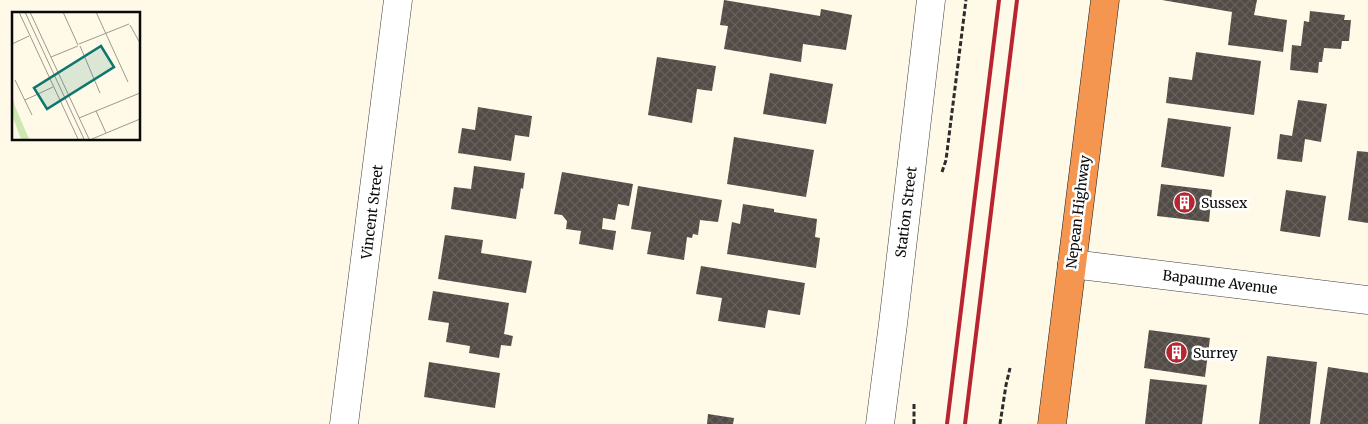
<svg xmlns="http://www.w3.org/2000/svg" width="1368" height="424" font-family="Merriweather,serif">
<style>
.building{fill:url(#building-cross-hatch)}
.lines{fill:none;stroke-linecap:round;stroke-linejoin:round}
.minor-casing{stroke:#3d3d3d;stroke-width:29}
.highway-casing{stroke:#1b1b1b;stroke-width:29}
.path{stroke:#2c2c2c;stroke-width:3;stroke-dasharray:5 2.5;stroke-linecap:butt}
.minor{stroke:#fff;stroke-width:28}
.highway{stroke:#f49650;stroke-width:28}
.rail{stroke:#b8242f;stroke-width:4}
.labels{text-anchor:middle;stroke-width:5;stroke-linejoin:round;paint-order:stroke}
.poi-label{font-size:14px;fill:#0a0a0a;stroke:#fff;text-anchor:start}
.street-label{font-size:14px;fill:#0a0a0a;stroke:#fff}
.inset-road{fill:none;stroke:#9d998f;stroke-width:1}
.view{fill:#0f766e;fill-opacity:0.15;stroke:#0f766e;stroke-width:2.5}
.inset-edge{fill:none;stroke:#0a0a0a;stroke-width:2.5}
</style>
<defs>
<pattern id="building-cross-hatch" width="8" height="8" patternUnits="userSpaceOnUse" patternTransform="scale(1.25)"><rect width="8" height="8" fill="#524b46"/><path d="M0 0l8 8M0 8l8-8" fill="none" stroke="#66605c"/></pattern>
</defs>
<rect width="100%" height="100%" fill="#fff9e7"/>
<!-- building -->
<path class="building" d="M 724,0 L 820,16 L 821,9 L 852,15 L 846,50 L 803,44 L 801,62 L 724,49 L 728,26 L 720,25 Z
M 1162,0 L 1257,0 L 1254,15 L 1287,20 L 1283,52 L 1228,45 L 1232,12 Z
M 1310,11 L 1345,15 L 1344,20 L 1351,20 L 1349,41 L 1342,41 L 1341,49 L 1324,48 L 1322,62 L 1319,62 L 1318,73 L 1290,70 L 1292,45 L 1301,46 L 1304,21 L 1309,22 Z
M 1196,52 L 1261,61 L 1254,115 L 1166,103 L 1169,77 L 1192,80 Z
M 657,57 L 716,66 L 712,91 L 697,89 L 692,123 L 648,115 Z
M 770,73 L 833,84 L 826,124 L 763,114 Z
M 1298,100 L 1327,104 L 1321,142 L 1305,139 L 1302,162 L 1277,159 L 1280,134 L 1292,136 Z
M 478,107 L 532,116 L 529,137 L 515,135 L 511,161 L 458,153 L 462,128 L 475,130 Z
M 1168,118 L 1231,127 L 1224,177 L 1161,167 Z
M 734,137 L 814,150 L 806,197 L 727,184 Z
M 1357,151 L 1368,152 L 1368,223 L 1348,220 Z
M 474,166 L 525,173 L 523,189 L 521,188 L 516,219 L 451,209 L 454,187 L 471,189 Z
M 562,172 L 633,184 L 629,206 L 618,204 L 615,220 L 603,218 L 602,229 L 616,231 L 613,250 L 579,244 L 581,231 L 566,229 L 567,221 L 562,215 L 554,214 Z
M 1161,184 L 1212,190 L 1209,222 L 1157,216 Z
M 638,186 L 722,200 L 718,222 L 700,220 L 698,235 L 693,234 L 692,238 L 687,237 L 684,260 L 647,254 L 651,232 L 631,229 Z
M 1286,190 L 1326,196 L 1320,237 L 1280,231 Z
M 743,204 L 774,209 L 774,212 L 817,219 L 815,237 L 820,238 L 816,268 L 727,254 L 732,222 L 740,224 Z
M 445,235 L 483,240 L 481,253 L 532,261 L 526,293 L 438,279 Z
M 701,266 L 805,283 L 800,315 L 768,310 L 765,328 L 718,321 L 722,298 L 696,294 Z
M 433,291 L 509,303 L 504,334 L 513,336 L 511,346 L 501,345 L 499,358 L 469,353 L 470,346 L 446,342 L 449,323 L 428,320 Z
M 1149,330 L 1210,338 L 1205,377 L 1144,368 Z
M 1267,356 L 1317,362 L 1310,424 L 1259,424 Z
M 429,362 L 500,373 L 495,408 L 424,397 Z
M 1328,367 L 1368,373 L 1368,424 L 1320,424 Z
M 1150,379 L 1207,385 L 1202,424 L 1145,424 Z
M 708,414 L 734,418 L 733,424 L 707,424 Z"/>
<g class="lines">
<defs>
<path id="minor" d="M 1072,264 L 1368,300
M 344,424 L 398,0
M 880,424 L 893,324 L 931,0"/>
<path id="highway" d="M 1052,424 L 1105,0"/>
</defs>
<!-- minor casing -->
<use href="#minor" class="minor-casing"/>
<!-- highway casing -->
<use href="#highway" class="highway-casing"/>
<!-- path -->
<path class="path" d="M 942,172 L 946,160 L 966,0
M 914,424 L 914,402
M 1000,424 L 1006,385 L 1010,368"/>
<!-- minor -->
<use href="#minor" class="minor"/>
<!-- highway -->
<use href="#highway" class="highway"/>
<!-- rail -->
<path class="rail" d="M 947,424 L 999,0
M 965,424 L 1017,0"/>
</g>
<!-- icons -->
<defs>
<symbol id="building-disc" viewBox="-11 -11 22 22"><circle r="9.5" fill="#b8242f" stroke="#fff"/><path d="M-4-6H4V6H1V3H-1V6H-4ZM-2.5-4.3h1.7v1.8h-1.7ZM.8-4.3h1.7v1.8H.8ZM-2.5-1h1.7V.8h-1.7ZM.8-1h1.7V.8H.8Z" fill="#fff"/></symbol>
</defs>
<g fill-rule="evenodd">
<use href="#building-disc" x="1172" y="190" width="25" height="25"/>
<use href="#building-disc" x="1164" y="340" width="25" height="25"/>
</g>
<g class="labels">
<!-- poi labels -->
<g class="poi-label">
<text x="1201" y="208">Sussex</text>
<text x="1193" y="358">Surrey</text>
</g>
<!-- street labels -->
<g class="street-label">
<text transform="translate(372 212) rotate(-83)" y="5">Vincent Street</text>
<text transform="translate(906 212) rotate(-83)" y="5">Station Street</text>
<text transform="translate(1078 212) rotate(-83)" y="5">Nepean Highway</text>
<text transform="translate(1220 282) rotate(7)" y="5">Bapaume Avenue</text>
</g>
</g>
<!-- overview -->
<g transform="translate(12 12)">
<rect width="128" height="128" fill="#fff9e7"/>
<path d="M 0,83 L 3,94 L 17,127 L 9,127 L 0,103 Z" fill="#cfe8b2"/>
<path class="inset-road" d="M 7,0 L 66,127M 13,0 L 72,127M 18,0 L 77,127M 51,0 L 66,33M 84,0 L 116,70M 118,13 L 128,31M 0,32 L 17,24M 67,32 L 117,12M 68,34 L 88,81M 39,45 L 66,34M 3,68 L 20,103M 13,88 L 41,75M 84,99 L 94,121M 67,106 L 128,81M 80,127 L 128,107"/>
<path class="view" d="M 89,34 L 102,55 L 35,97 L 22,76 Z"/>
<rect width="128" height="128" class="inset-edge"/>
</g>
</svg>
